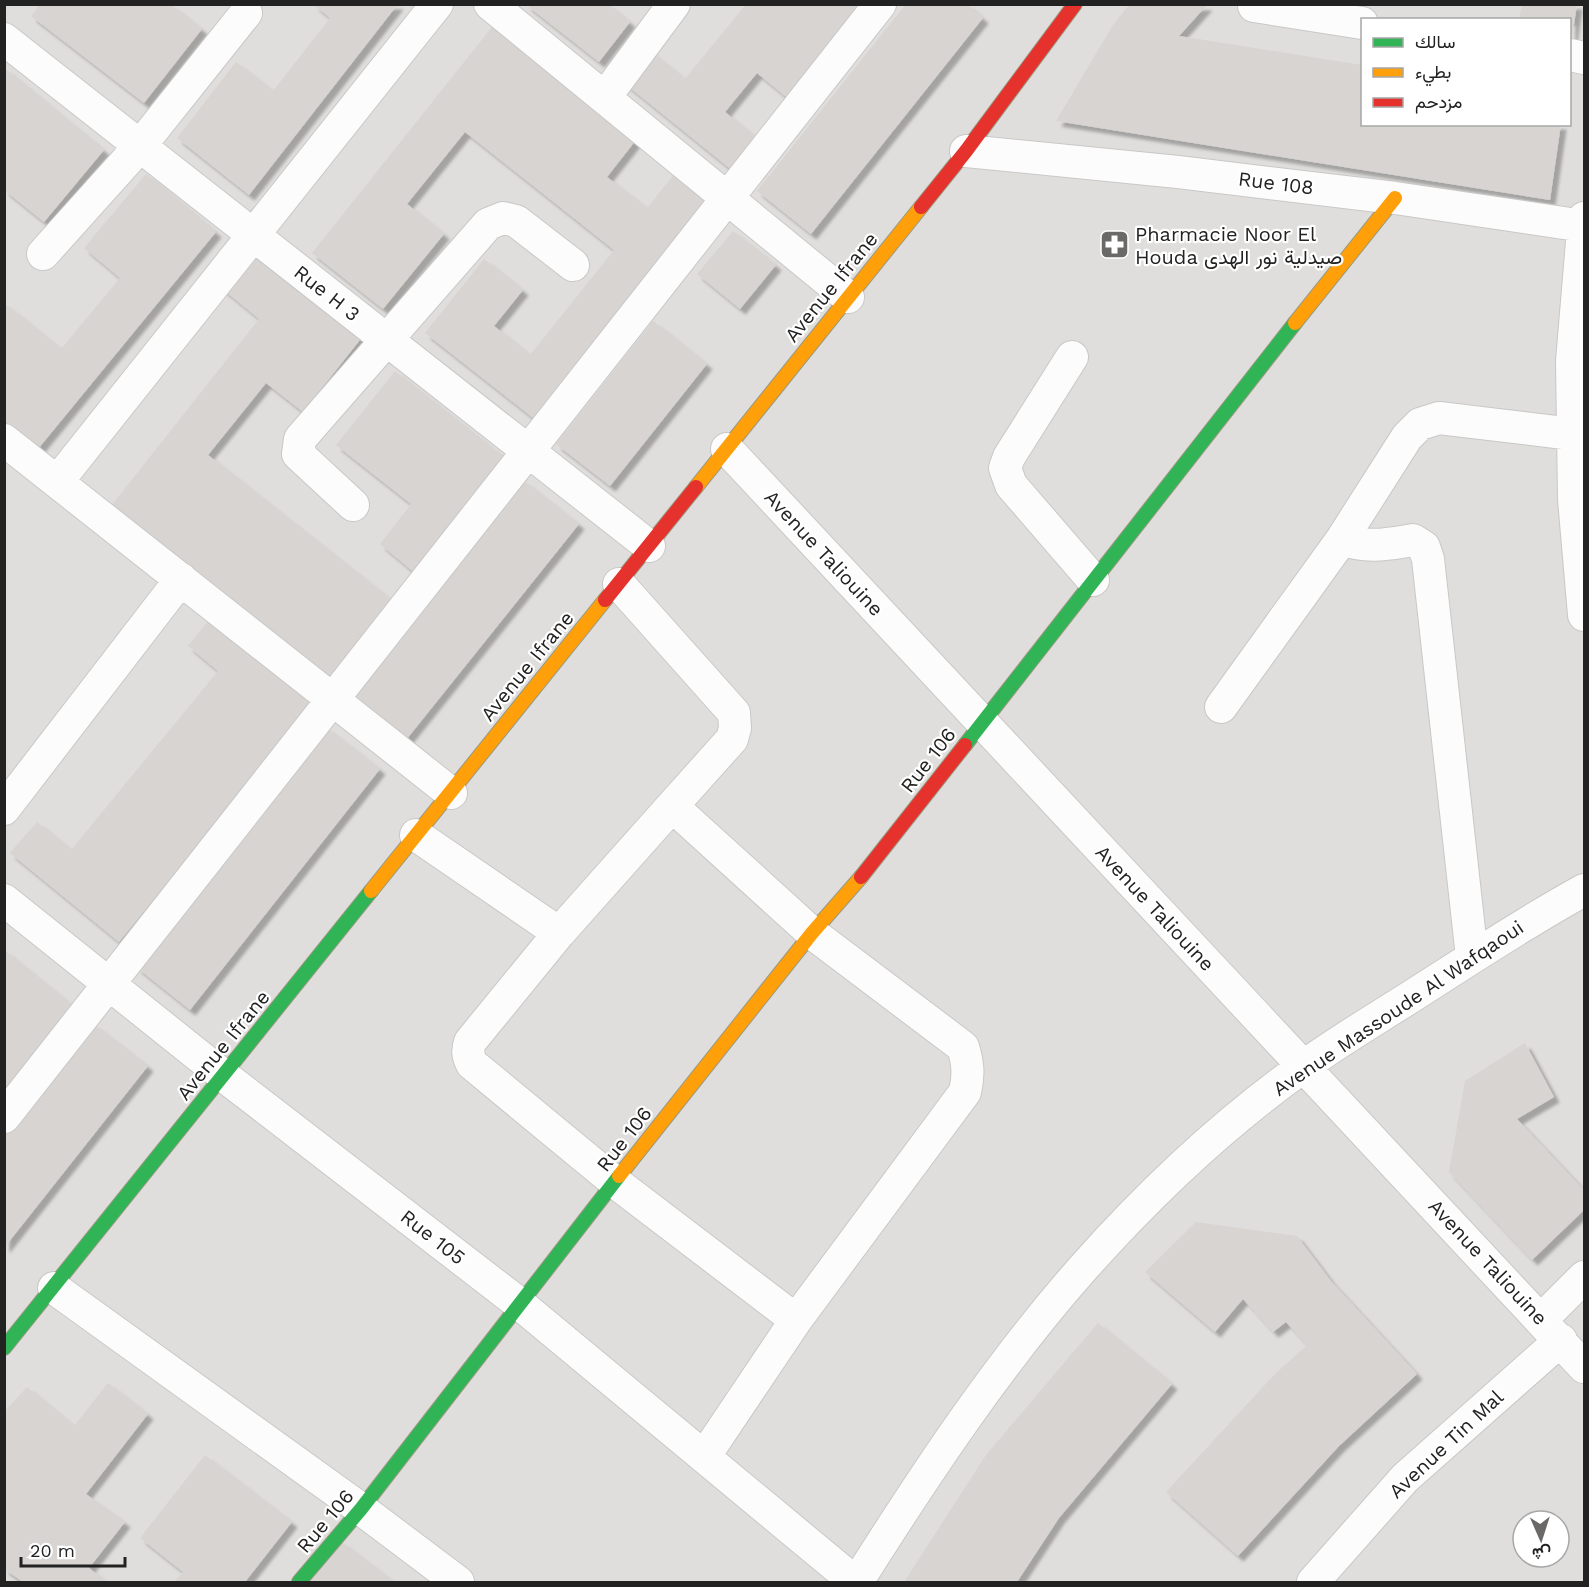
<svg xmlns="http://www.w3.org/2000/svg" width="1589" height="1587" font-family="'Work Sans',Vazirmatn,sans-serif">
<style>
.residential{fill:#dfdedc;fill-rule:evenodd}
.building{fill:#d7d4d2;filter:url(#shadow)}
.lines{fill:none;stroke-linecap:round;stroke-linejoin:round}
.street-casing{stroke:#c9c8c7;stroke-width:34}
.fast-casing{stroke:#999a82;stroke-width:16}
.slow-casing{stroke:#999a82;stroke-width:16}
.jam-casing{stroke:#999a82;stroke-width:16}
.street{stroke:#fdfcfc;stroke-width:32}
.fast{stroke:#30b455;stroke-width:14}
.slow{stroke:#ff9f0a;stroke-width:14}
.jam{stroke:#e5322d;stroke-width:14}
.labels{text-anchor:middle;stroke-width:4.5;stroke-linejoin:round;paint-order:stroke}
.street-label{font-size:20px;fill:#222;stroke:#fff}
.poi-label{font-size:20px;fill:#222;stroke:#fff;text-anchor:start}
</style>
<defs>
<filter id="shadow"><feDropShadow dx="5.5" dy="5.5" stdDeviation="1.5" flood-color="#0004"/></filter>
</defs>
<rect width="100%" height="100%" fill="#f0eeeb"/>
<!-- residential -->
<path class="residential" d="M 5,5 L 1584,5 L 1584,1582 L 5,1582 ZM 1362,20 L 1570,20 L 1570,124 L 1362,124 ZM 1523,1521 L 1559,1521 L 1559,1557 L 1523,1557 Z"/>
<!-- building -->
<path class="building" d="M 40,4 L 170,4 L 202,29 L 144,103 L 31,16 Z
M 313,4 L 398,4 L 249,195 L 177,138 L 236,62 L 273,91 L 330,18 Z
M 525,4 L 608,4 L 630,22 L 599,62 Z
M 746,4 L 870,4 L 791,101 L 757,73 L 725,112 L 759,140 L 733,171 L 624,83 L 650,51 L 685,79 Z
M 906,4 L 967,4 L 983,18 L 811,234 L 757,191 Z
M 1522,4 L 1577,4 L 1572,38 L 1570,38 L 1570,20 L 1519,20 Z
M 1129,5 L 1207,5 L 1179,36 L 1362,65 L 1362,124 L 1561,124 L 1550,200 L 1056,121 L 1113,25 Z
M 492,27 L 636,140 L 607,177 L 647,208 L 676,172 L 713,201 L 537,421 L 425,333 L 484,259 L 523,290 L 494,326 L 530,355 L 614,250 L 465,132 L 407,204 L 444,234 L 383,309 L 312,253 Z
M 4,68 L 104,150 L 44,222 L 4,190 Z
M 146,174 L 216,232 L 33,455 L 4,432 L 4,303 L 61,349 L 120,278 L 84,248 Z
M 733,231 L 776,265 L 740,309 L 697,274 Z
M 251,248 L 363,336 L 303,412 L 266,383 L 208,455 L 394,602 L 332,680 L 111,506 L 259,319 L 220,287 Z
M 653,321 L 707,364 L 610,486 L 556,444 Z
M 395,371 L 507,460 L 416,574 L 380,544 L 411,504 L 336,445 Z
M 524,481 L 579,524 L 406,740 L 352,697 Z
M 213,615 L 317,700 L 119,942 L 10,853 L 37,822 L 71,850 L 218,671 L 188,646 Z
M 326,727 L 380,769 L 190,1010 L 136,967 Z
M 4,950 L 78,1010 L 4,1099 Z
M 94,1024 L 148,1066 L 4,1248 L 4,1137 Z
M 1525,1043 L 1554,1097 L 1517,1119 L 1584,1190 L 1584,1210 L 1532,1260 L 1449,1172 L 1465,1081 Z
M 1196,1222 L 1297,1236 L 1331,1281 L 1417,1374 L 1339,1446 L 1238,1556 L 1166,1492 L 1273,1376 L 1307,1345 L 1286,1322 L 1273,1332 L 1243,1299 L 1215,1332 L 1145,1272 Z
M 1098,1323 L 1172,1384 L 1059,1518 L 1017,1582 L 904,1582 L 986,1455 Z
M 108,1383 L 148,1414 L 86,1494 L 125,1522 L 89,1568 L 107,1582 L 23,1582 L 4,1569 L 4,1509 L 7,1505 L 4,1503 L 4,1412 L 27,1387 L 74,1426 Z
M 205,1455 L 292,1522 L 245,1582 L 174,1582 L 183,1572 L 140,1538 Z
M 342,1542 L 394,1582 L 310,1582 Z"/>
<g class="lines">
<defs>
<path id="street" d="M 490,4 L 848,297
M 1254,6 L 1362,23
M 4,39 L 649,546
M 1570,55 L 1584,58
M 605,97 L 674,4
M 966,151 L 1178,172 L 1395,198 L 1584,226
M 1584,218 L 1572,361 L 1574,499 L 1584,615
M 43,254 L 140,146 L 246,13
M 1072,357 L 1009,457 L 1005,468 L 1011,485 L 1093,580
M 4,440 L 451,793
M 727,449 L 1584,1367
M 57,482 L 437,4
M 353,505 L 298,454 L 300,439 L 488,224 L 503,218 L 516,221 L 573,265
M 1342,539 C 1367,549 1388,544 1413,540 L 1424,547 L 1428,559 L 1472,957
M 619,584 L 734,713 L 735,728 L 732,739 L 672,806
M 1221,707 L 1342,539 L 1407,437 L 1420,424 L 1439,418 L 1572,434
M 4,809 L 181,579
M 416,835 L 559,933
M 4,900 L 224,1076 L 521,1305 L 855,1582
M 4,1117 L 880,4
M 54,1288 L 361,1509 L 458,1582
M 1542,1319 L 1584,1277
M 704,1457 L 796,1320 L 965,1092 C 969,1075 968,1063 963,1047 L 812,933 L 672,806 L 559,933 L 470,1042 C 467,1051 468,1056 472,1064 L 615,1182 L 796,1320
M 857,1582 C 926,1473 998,1364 1084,1267 C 1149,1194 1223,1124 1303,1067 C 1341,1039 1383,1015 1423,989 C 1476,955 1529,920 1584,890
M 1313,1582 L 1405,1478 L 1561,1340"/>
<path id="fast" d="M 965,745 L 1295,323
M 4,1348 L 371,891
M 299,1582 L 361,1509 L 619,1176"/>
<path id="slow" d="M 1295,323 L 1395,198
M 696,487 L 921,207
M 371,891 L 605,600
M 619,1176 L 812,933 L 861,877"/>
<path id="jam" d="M 921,207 L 966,151 L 1075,4
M 605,600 L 696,487
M 861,877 L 965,745"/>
</defs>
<!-- street casing -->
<use href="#street" class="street-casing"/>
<!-- fast casing -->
<use href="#fast" class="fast-casing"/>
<!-- slow casing -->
<use href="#slow" class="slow-casing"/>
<!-- jam casing -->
<use href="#jam" class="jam-casing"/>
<!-- street -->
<use href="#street" class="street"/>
<!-- fast -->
<use href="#fast" class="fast"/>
<!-- slow -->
<use href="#slow" class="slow"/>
<!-- jam -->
<use href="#jam" class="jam"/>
</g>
<!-- icons -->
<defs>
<symbol id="pharmacy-square" viewBox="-11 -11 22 22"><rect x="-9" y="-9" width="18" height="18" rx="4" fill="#6a6968" stroke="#fff"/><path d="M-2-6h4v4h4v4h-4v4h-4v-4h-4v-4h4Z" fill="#fff"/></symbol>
</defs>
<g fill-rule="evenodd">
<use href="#pharmacy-square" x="1098" y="228" width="33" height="33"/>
</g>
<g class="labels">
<!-- street labels -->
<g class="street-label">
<text transform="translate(1276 183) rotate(7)" y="7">Rue 108</text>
<text transform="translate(831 287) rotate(-51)" y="7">Avenue Ifrane</text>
<text transform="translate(327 293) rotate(38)" y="7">Rue H 3</text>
<text transform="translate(824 553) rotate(47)" y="7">Avenue Taliouine</text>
<text transform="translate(527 666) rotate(-51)" y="7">Avenue Ifrane</text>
<text transform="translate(928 760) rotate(-52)" y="7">Rue 106</text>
<text transform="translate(1155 908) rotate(47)" y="7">Avenue Taliouine</text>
<text transform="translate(1398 1008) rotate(-34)" y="7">Avenue Massoude Al Wafqaoui</text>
<text transform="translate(223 1045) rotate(-51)" y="7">Avenue Ifrane</text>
<text transform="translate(624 1139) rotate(-52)" y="7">Rue 106</text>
<text transform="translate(433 1237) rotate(38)" y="7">Rue 105</text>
<text transform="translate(1488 1262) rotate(47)" y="7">Avenue Taliouine</text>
<text transform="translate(1446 1444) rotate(-43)" y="7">Avenue Tin Mal</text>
<text transform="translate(325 1521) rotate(-50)" y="7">Rue 106</text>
</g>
<!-- poi labels -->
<g class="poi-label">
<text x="1135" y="241">Pharmacie Noor El<tspan x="1135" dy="23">Houda صيدلية نور الهدى</tspan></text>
</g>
</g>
<!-- border -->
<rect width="1589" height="1587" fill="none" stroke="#222222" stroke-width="12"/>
<!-- legend -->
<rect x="1361" y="18" width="210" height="108" fill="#ffffff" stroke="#a7a7a7" stroke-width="1.5"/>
<rect x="1373" y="38" width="30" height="9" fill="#30b455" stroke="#a7a7a7" stroke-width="1.5"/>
<text x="1415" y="48" font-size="18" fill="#222222">سالك</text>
<rect x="1373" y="68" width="30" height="9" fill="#ff9f0a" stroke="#a7a7a7" stroke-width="1.5"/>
<text x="1415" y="78" font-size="18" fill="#222222">بطيء</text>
<rect x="1373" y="98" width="30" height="9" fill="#e5322d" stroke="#a7a7a7" stroke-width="1.5"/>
<text x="1415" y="108" font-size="18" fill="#222222">مزدحم</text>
<!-- north arrow -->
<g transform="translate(1541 1539) rotate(177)"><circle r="28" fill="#ffffff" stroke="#a7a7a7" stroke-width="1.5"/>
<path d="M0-4.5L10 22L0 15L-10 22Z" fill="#6a6968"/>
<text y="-9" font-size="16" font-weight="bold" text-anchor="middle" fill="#222222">ش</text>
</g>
<!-- scale -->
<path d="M21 1557v9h104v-9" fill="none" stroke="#222222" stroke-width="3"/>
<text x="30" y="1557" font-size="18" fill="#222222" stroke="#ffffff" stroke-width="4.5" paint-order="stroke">20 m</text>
</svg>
